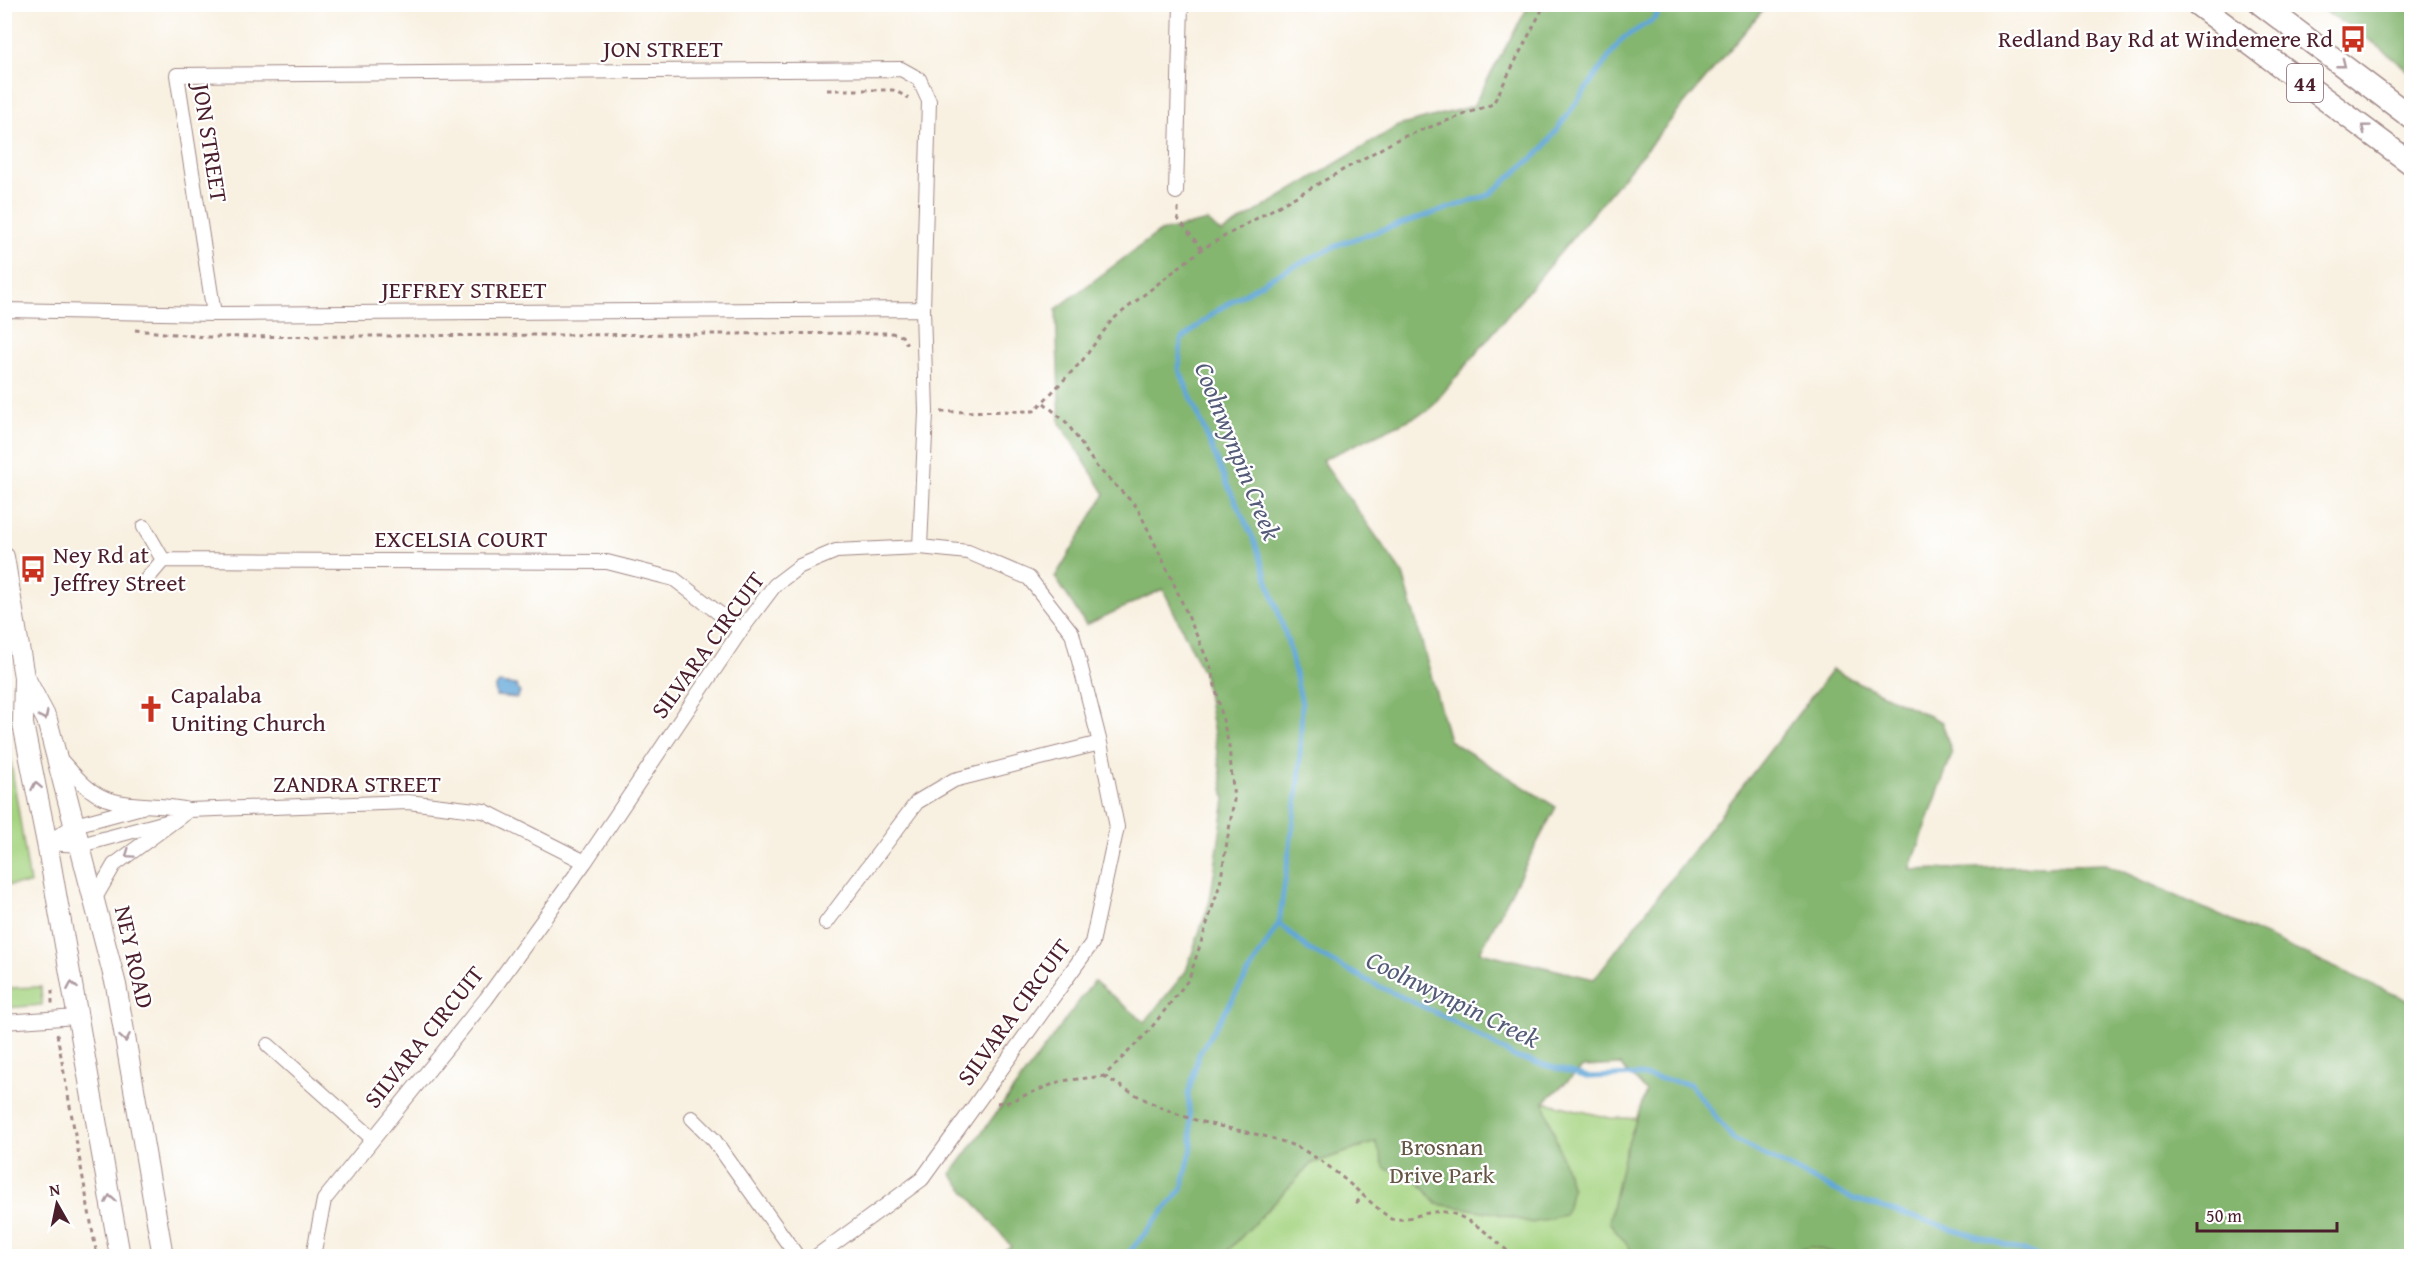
<svg xmlns="http://www.w3.org/2000/svg" width="2416" height="1261" font-family="'Gentium Book Plus',serif">
<style>
.green{fill:#a5d481;stroke:#787a56;stroke-width:1.5}
.forest{fill:#84b66f;stroke:#676a4d;stroke-width:1.5}
.water{fill:#62a7d8;stroke:#566382;stroke-width:1.5}
.lines{fill:none;stroke-linecap:round;stroke-linejoin:round}
.stream{stroke:#62a7d8;stroke-width:5}
.street-casing{stroke:#a18886;stroke-width:16}
.secondary-casing{stroke:#a18886;stroke-width:22}
.primary-casing{stroke:#a18886;stroke-width:25}
.path{stroke:#a18886;stroke-width:3;stroke-dasharray:4.5 4.5;stroke-linecap:butt}
.street{stroke:#fff;stroke-width:14}
.secondary{stroke:#fff;stroke-width:20}
.primary{stroke:#fff;stroke-width:22}
.oneway{stroke:#ae9aa0}
.labels{text-anchor:middle;stroke-width:4.5;stroke-linejoin:round;paint-order:stroke}
.shield{fill:#fff;stroke:#80626b;stroke-width:1.5}
.shield-label{font-size:22px;font-weight:bold;fill:#4a1f2b}
.poi-label{font-size:24px;fill:#4a1f2b;stroke:#fff;text-anchor:start}
.street-label{font-size:24px;fill:#4a1f2b;stroke:#fff}
.park-label{font-size:24px;fill:#655545;stroke:#fff}
.water-label{font-size:26px;font-style:italic;fill:#555c79;stroke:#fff}
</style>
<rect width="100%" height="100%" fill="#fff"/>
<filter id="ink" filterUnits="userSpaceOnUse"><feTurbulence type="fractalNoise" baseFrequency=".0167" numOctaves="2"/><feDisplacementMap in="SourceGraphic" scale="12" xChannelSelector="R" yChannelSelector="G"/><feConvolveMatrix kernelMatrix="1 2 1 2 8 2 1 2 1" color-interpolation-filters="sRGB"/></filter>
<filter id="wash" filterUnits="userSpaceOnUse"><feTurbulence type="fractalNoise" baseFrequency=".008" numOctaves="4" result="noise"/><feDisplacementMap in="SourceGraphic" scale="24" xChannelSelector="R" yChannelSelector="G"/><feGaussianBlur stdDeviation="1.35" result="paint"/><feColorMatrix in="noise" values="0 0 0 0 0 0 0 0 0 0 0 0 0 0 0 0 0 1.4 0 .05"/><feComposite in="paint" operator="in"/></filter>
<g filter="url(#wash)">
<rect width="100%" height="100%" fill="#f8f0e0"/>
<!-- green -->
<path class="green" d="M 5,738 L 7,738 L 30,884 L 5,885 Z
M 41,987 L 42,1005 L 5,1008 L 5,988 Z
M 1416,1045 L 1544,1102 L 1610,1118 L 1675,1119 L 1811,1247 L 1844,1256 L 1223,1256 L 1311,1164 Z"/>
<!-- forest -->
<path class="forest" d="M 1529,5 L 1767,5 L 1428,411 L 1322,460 L 1403,574 L 1449,740 L 1556,807 L 1480,952 L 1594,979 L 1832,670 L 1942,722 L 1952,754 L 1910,870 L 2106,864 L 2411,1002 L 2411,1256 L 1844,1256 L 1811,1247 L 1780,1256 L 1636,1256 L 1609,1222 L 1623,1158 L 1646,1091 L 1620,1065 L 1583,1067 L 1544,1102 L 1572,1189 L 1565,1215 L 1532,1223 L 1495,1213 L 1437,1204 L 1412,1174 L 1385,1169 L 1376,1142 L 1311,1164 L 1223,1256 L 996,1256 L 1011,1246 L 951,1174 L 1094,981 L 1145,1022 L 1186,971 L 1210,901 L 1225,799 L 1204,675 L 1163,589 L 1086,625 L 1055,577 L 1105,494 L 1060,423 L 1056,309 L 1159,232 L 1208,221 L 1221,233 L 1398,126 L 1473,106 Z
M 2315,5 L 2411,5 L 2411,73 L 2374,43 Z"/>
<!-- water -->
<path class="water" d="M 499,683 L 516,685 L 520,693 L 517,698 L 496,696 L 495,688 Z"/>
<g class="lines">
<!-- stream -->
<path class="stream" d="M 1279,923 L 1308,949 L 1376,985 L 1445,1017 L 1515,1057 L 1588,1077 L 1639,1075 L 1690,1084 L 1734,1140 L 1851,1198 L 2040,1256
M 1126,1256 L 1182,1189 L 1192,1147 L 1188,1094 L 1199,1054 L 1279,923 L 1299,782 L 1302,704 L 1288,642 L 1255,542 L 1226,482 L 1179,369 L 1181,340 L 1216,311 L 1272,277 L 1342,243 L 1489,195 L 1543,149 L 1622,39 L 1654,19 L 1665,4"/>
</g>
</g>
<g filter="url(#ink)">
<g class="lines">
<defs>
<path id="street" d="M 1176,192 L 1181,4
M 4,310 L 214,314 L 923,309
M 214,314 L 177,75 L 901,69 L 919,79 L 929,101 L 923,309 L 926,412 L 920,547
M 144,527 L 163,560
M 147,579 L 163,560 L 607,562 L 674,579 L 741,630
M 58,757 C 72,772 87,792 107,799 C 133,808 162,803 189,810 L 408,802 L 484,811 L 585,862
M 47,843 L 81,845 L 170,821
M 47,843 L 75,825 L 142,807
M 95,898 L 114,865 L 189,810
M 826,923 L 917,802 L 954,780 L 1100,743
M 4,1022 L 77,1017
M 268,1045 L 372,1138
M 692,1118 L 714,1140 L 797,1256
M 313,1256 L 324,1200 L 486,999 L 585,862 L 741,630 L 775,585 L 800,566 L 836,551 L 920,547 L 968,552 L 1029,578 L 1072,633 L 1100,743 L 1117,827 L 1092,943 L 922,1179 L 817,1256"/>
<path id="secondary" d="M 4,557 L 24,677 L 23,724 L 47,843 L 120,1256
M 26,680 L 47,720 L 116,985 L 163,1256"/>
<path id="primary" d="M 2197,4 L 2412,164
M 2261,4 L 2412,118"/>
</defs>
<!-- street casing -->
<use href="#street" class="street-casing"/>
<!-- secondary casing -->
<use href="#secondary" class="secondary-casing"/>
<!-- primary casing -->
<use href="#primary" class="primary-casing"/>
<!-- path -->
<path class="path" d="M 827,90 L 893,90 L 909,98
M 1178,208 L 1178,219 L 1202,249
M 4,330 L 12,327
M 135,330 L 204,337 L 892,333 L 902,336 L 907,344
M 941,412 L 1034,411 L 1082,361 L 1112,320 L 1202,249 L 1400,138 L 1493,104 L 1545,4
M 52,990 L 52,1004
M 57,1034 L 97,1256
M 1104,1076 C 1134,1095 1164,1111 1199,1121 C 1230,1130 1262,1133 1292,1145 C 1329,1160 1360,1195 1391,1219 C 1406,1221 1418,1214 1433,1212 C 1463,1208 1493,1238 1513,1256
M 997,1103 L 1008,1102 L 1061,1081 L 1104,1076 L 1148,1032 L 1189,979 L 1220,884 L 1234,800 L 1229,746 L 1211,668 L 1170,575 L 1137,507 L 1096,466 L 1067,423 L 1044,403
M 1356,1203 L 1363,1196"/>
<!-- street -->
<use href="#street" class="street"/>
<!-- secondary -->
<use href="#secondary" class="secondary"/>
<!-- primary -->
<use href="#primary" class="primary"/>
</g>
<!-- one-way arrows -->
<defs><path id="oneway-chevron" d="M-2-3.5L2.5 0L-2 3.5" fill="none" stroke-width="1.6" stroke-linecap="round" stroke-linejoin="round" transform="scale(1.5)"/></defs>
<g class="oneway">
<use href="#oneway-chevron" transform="translate(2342 64) rotate(38)"/>
<use href="#oneway-chevron" transform="translate(2365 128) rotate(-143)"/>
<use href="#oneway-chevron" transform="translate(44 716) rotate(65)"/>
<use href="#oneway-chevron" transform="translate(36 786) rotate(-101)"/>
<use href="#oneway-chevron" transform="translate(129 854) rotate(145)"/>
<use href="#oneway-chevron" transform="translate(72 986) rotate(-100)"/>
<use href="#oneway-chevron" transform="translate(125 1038) rotate(80)"/>
<use href="#oneway-chevron" transform="translate(110 1199) rotate(-100)"/>
</g>
</g>
<!-- icons -->
<defs>
<symbol id="bus-bare" viewBox="-9 -9 18 18"><path d="M-5-6H5V4H4V6H2V4H-2V6H-4V4H-5ZM-3.5-4V0h7V-4ZM-3.5 1.2v1.5H-2V1.2ZM2 1.2v1.5H3.5V1.2Z" fill="#c8321e" stroke="#fff" stroke-width="2.5" paint-order="stroke"/></symbol>
<symbol id="church-bare" viewBox="-9 -9 18 18"><path d="M-1.2-6h2.4v3.5h3.3v2.4h-3.3V6h-2.4V-.1h-3.3v-2.4h3.3Z" fill="#c8321e" stroke="#fff" stroke-width="2.5" paint-order="stroke"/></symbol>
</defs>
<g fill-rule="evenodd">
<use href="#bus-bare" x="2334" y="20" width="38" height="38"/>
<use href="#bus-bare" x="14" y="550" width="38" height="38"/>
<use href="#church-bare" x="132" y="690" width="38" height="38"/>
</g>
<g class="labels">
<!-- shield labels -->
<rect class="shield" x="2287" y="64" width="36" height="38" rx="4.5"/>
<g class="shield-label">
<text x="2305" y="91">44</text>
</g>
<!-- poi labels -->
<g class="poi-label">
<text x="2333" y="47" text-anchor="end">Redland Bay Rd at Windemere Rd</text>
<text x="53" y="563">Ney Rd at<tspan x="53" dy="28">Jeffrey Street</tspan></text>
<text x="171" y="703">Capalaba<tspan x="171" dy="28">Uniting Church</tspan></text>
</g>
<!-- street labels -->
<g class="street-label">
<text x="663" y="57">JON STREET</text>
<text transform="translate(210 143) rotate(81)" y="8">JON STREET</text>
<text x="464" y="298">JEFFREY STREET</text>
<text x="461" y="547">EXCELSIA COURT</text>
<text transform="translate(708 645) rotate(-54)" y="8">SILVARA CIRCUIT</text>
<text x="357" y="792">ZANDRA STREET</text>
<text transform="translate(134 957) rotate(77)" y="8">NEY ROAD</text>
<text transform="translate(1014 1012) rotate(-54)" y="8">SILVARA CIRCUIT</text>
<text transform="translate(424 1037) rotate(-51)" y="8">SILVARA CIRCUIT</text>
</g>
<!-- park labels -->
<g class="park-label">
<text x="1442" y="1155">Brosnan<tspan x="1442" dy="28">Drive Park</tspan></text>
</g>
<!-- water labels -->
<g class="water-label">
<text transform="translate(1238 451) rotate(68)" y="9">Coolnwynpin Creek</text>
<text transform="translate(1453 999) rotate(26)" y="9">Coolnwynpin Creek</text>
</g>
</g>
<!-- margin -->
<rect width="2416" height="1261" fill="none" stroke="#fff" stroke-width="24"/>
<!-- north arrow -->
<g transform="translate(57 1204) rotate(351)" stroke="#ffffff" stroke-width="4.5" paint-order="stroke">
<path d="M0-4.5L10 22L0 15L-10 22Z" fill="#4a1f2b"/>
<text y="-9" font-size="16" font-weight="bold" text-anchor="middle" fill="#4a1f2b">N</text>
</g>
<!-- scale -->
<path d="M2197 1222v9h140v-9" fill="none" stroke="#4a1f2b" stroke-width="3"/>
<text x="2206" y="1222" font-size="18" fill="#4a1f2b" stroke="#ffffff" stroke-width="4.5" paint-order="stroke">50 m</text>
</svg>
